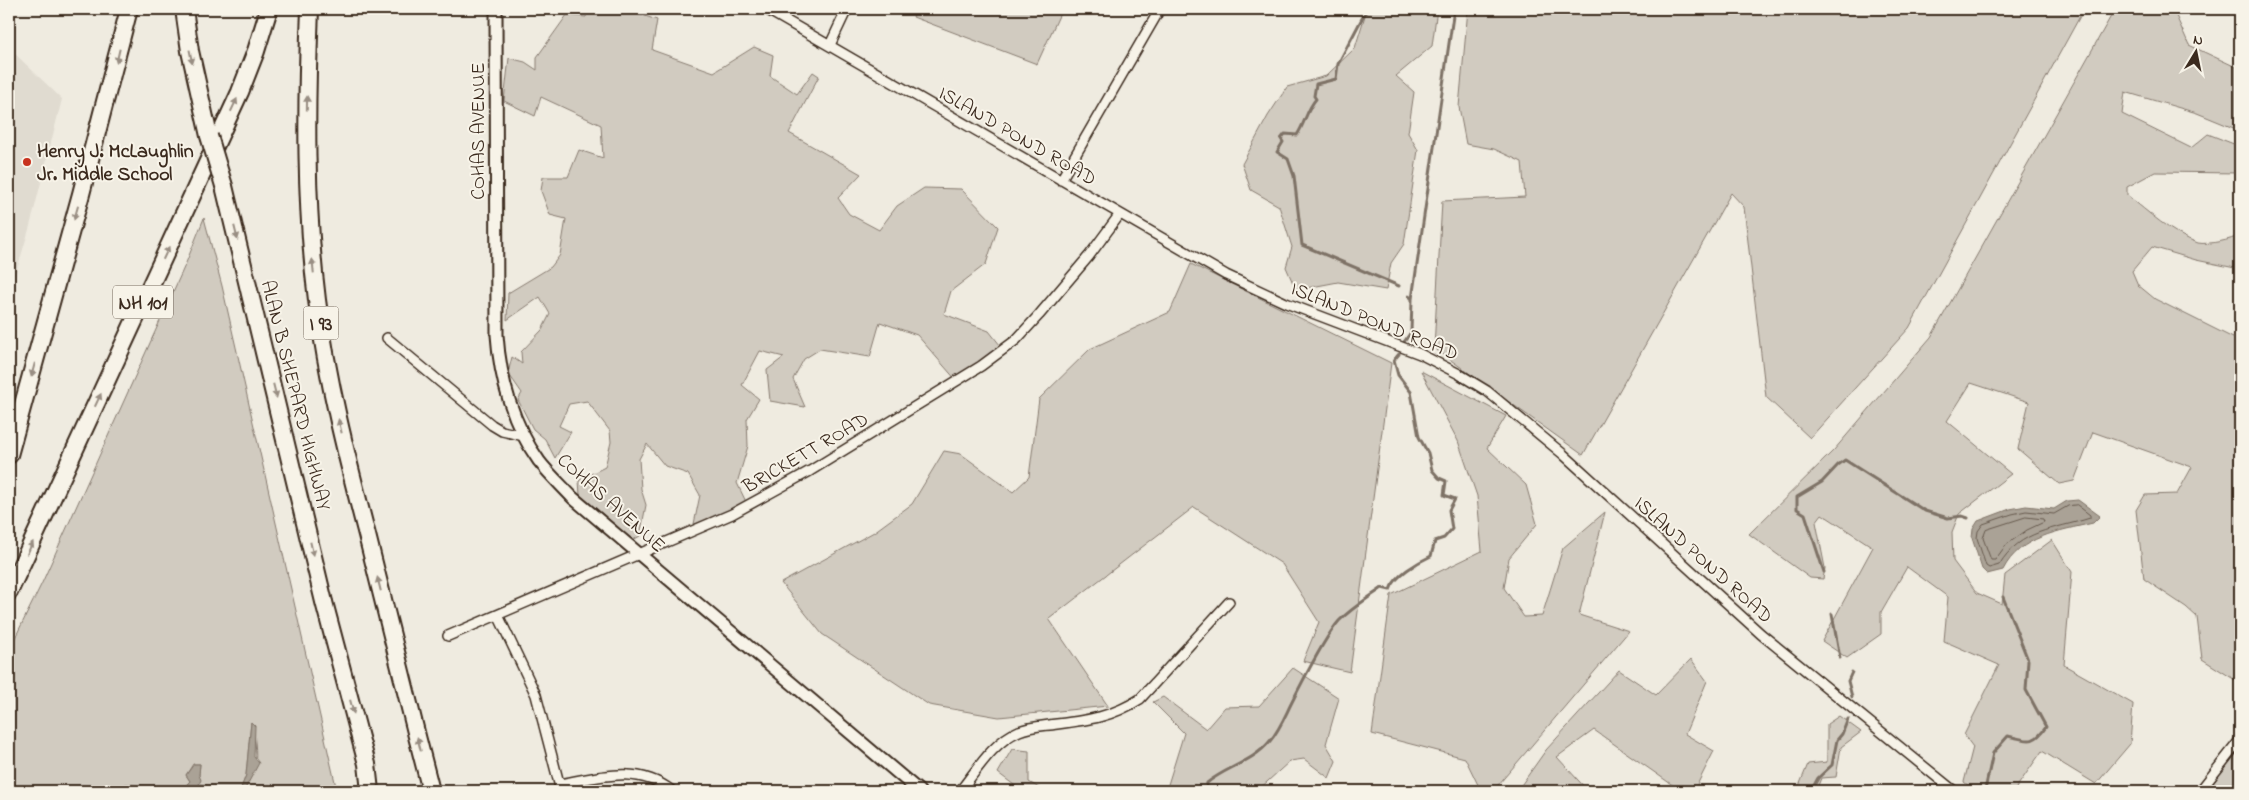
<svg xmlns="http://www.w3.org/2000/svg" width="2249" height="800" font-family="'Indie Flower',sans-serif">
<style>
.built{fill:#e0dbd0}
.green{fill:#d1cbc0;stroke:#867a6f}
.water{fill:#aaa296;stroke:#7e7266}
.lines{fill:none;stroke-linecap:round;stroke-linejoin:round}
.shore{stroke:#675a4e;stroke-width:1}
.stream{stroke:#7e7266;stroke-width:3}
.minor-casing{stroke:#3b2a1e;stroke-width:12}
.tertiary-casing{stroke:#3b2a1e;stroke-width:15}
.motorway-casing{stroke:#3b2a1e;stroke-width:20}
.minor{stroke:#f7f3e8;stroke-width:9}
.tertiary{stroke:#f7f3e8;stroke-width:11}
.motorway{stroke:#f7f3e8;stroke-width:16}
.motorway-bridge-casing{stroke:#3b2a1e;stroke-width:20;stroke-linecap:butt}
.motorway-bridge{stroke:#f7f3e8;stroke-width:16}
.oneway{fill:#998e83}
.poi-dot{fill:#c8321e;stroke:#f7f3e8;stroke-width:2}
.labels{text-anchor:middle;stroke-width:4;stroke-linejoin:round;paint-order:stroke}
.shield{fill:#f7f3e8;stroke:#73665b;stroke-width:1}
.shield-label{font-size:19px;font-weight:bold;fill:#3b2a1e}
.street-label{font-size:20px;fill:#3b2a1e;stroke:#f7f3e8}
.poi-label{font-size:20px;font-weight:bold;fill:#3b2a1e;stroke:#f7f3e8;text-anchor:start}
</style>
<rect width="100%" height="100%" fill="#efebe0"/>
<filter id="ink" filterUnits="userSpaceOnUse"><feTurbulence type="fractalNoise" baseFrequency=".02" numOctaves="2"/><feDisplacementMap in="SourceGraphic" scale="10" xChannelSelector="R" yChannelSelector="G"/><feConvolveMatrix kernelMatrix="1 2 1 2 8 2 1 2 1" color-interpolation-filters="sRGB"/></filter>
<g filter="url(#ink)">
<!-- built -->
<path class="built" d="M 9,48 L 62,99 L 30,226 L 9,296 Z"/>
<!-- green -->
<path class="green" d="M 587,9 L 624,9 L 657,20 L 652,50 L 714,72 L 754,47 L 773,55 L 770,76 L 797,94 L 813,72 L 819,76 L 789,133 L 861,174 L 838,198 L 849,214 L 879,230 L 897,206 L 924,188 L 961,189 L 998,227 L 986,264 L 951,291 L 944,314 L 989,331 L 1004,350 L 957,381 L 917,335 L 880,322 L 870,357 L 820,349 L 804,359 L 793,379 L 805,407 L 770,401 L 767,370 L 784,357 L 760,351 L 742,385 L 759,399 L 747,419 L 748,446 L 737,483 L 748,506 L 697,531 L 694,524 L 700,495 L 688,474 L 665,466 L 647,444 L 639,459 L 641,489 L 646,505 L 640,536 L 633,540 L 580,495 L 579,480 L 605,467 L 611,442 L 610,431 L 587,401 L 569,404 L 559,426 L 571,432 L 555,458 L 545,439 L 533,429 L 518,400 L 522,393 L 508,373 L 512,357 L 522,364 L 521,352 L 542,330 L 550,314 L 540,297 L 507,320 L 508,293 L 551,267 L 560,255 L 566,219 L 550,215 L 541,191 L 543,177 L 568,177 L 579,150 L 603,158 L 601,125 L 541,97 L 535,116 L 504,101 L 509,58 L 525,62 L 537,70 L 537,57 L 567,15 L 586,17 Z
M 916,9 L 1062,9 L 1037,64 L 913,17 Z
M 1367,9 L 1437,9 L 1432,46 L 1396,76 L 1414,92 L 1408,133 L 1418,150 L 1404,244 L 1391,263 L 1386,290 L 1338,282 L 1296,290 L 1286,267 L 1292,247 L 1279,206 L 1251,190 L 1242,164 L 1268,116 L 1287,87 L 1326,76 L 1355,48 Z
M 1468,9 L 2084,9 L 1909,328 L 1810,438 L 1766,397 L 1744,207 L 1731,193 L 1583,455 L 1434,348 L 1442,201 L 1525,197 L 1522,162 L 1494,149 L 1466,144 L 1459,107 Z
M 2115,9 L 2173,9 L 2189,45 L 2236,67 L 2236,129 L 2197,113 L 2125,92 L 2122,114 L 2191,148 L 2208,134 L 2239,146 L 2239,173 L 2155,172 L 2127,187 L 2127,195 C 2148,212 2172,234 2198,243 C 2207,245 2232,240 2240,235 L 2240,269 L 2196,260 L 2152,247 L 2132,271 L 2138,285 L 2155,299 L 2233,338 L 2240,337 L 2240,439 L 2236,450 L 2240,478 L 2240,683 L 2202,659 L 2197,617 L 2186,607 L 2144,579 L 2136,510 L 2145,495 L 2177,494 L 2192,467 L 2093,432 L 2074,481 L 2059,484 L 2018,449 L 2029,402 L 1971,383 L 1947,421 L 2011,474 L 1959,514 L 1952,532 L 1953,561 L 1977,593 L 2002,604 L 2005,575 L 2052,540 L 2072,572 L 2064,665 L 2133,704 L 2130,744 L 2096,784 L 2042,751 L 2014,791 L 1975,791 L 1964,782 L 1973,747 L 1964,735 L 1999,665 L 1944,641 L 1948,597 L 1907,567 L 1881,612 L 1881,634 L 1847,658 L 1822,641 L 1873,547 L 1822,514 L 1816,522 L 1825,568 L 1823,579 L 1810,578 L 1749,534 L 1834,450 L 1931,337 Z
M 204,218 L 222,286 L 337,791 L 246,791 C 245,782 254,775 255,766 C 257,752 255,736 251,722 L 246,775 L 240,791 L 206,791 L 207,786 L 198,784 L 200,764 L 193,764 L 186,775 L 190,781 L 181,791 L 157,791 L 151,787 L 126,784 L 112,791 L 9,791 L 9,650 L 42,583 L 186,263 Z
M 1191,264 L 1391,363 L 1350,672 L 1303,661 L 1319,622 L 1282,564 L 1194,507 L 1049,619 L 1108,706 L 999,717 L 929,705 L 822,634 L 781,583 L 874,532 L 912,504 L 944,451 L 961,454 L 1013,492 L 1029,477 L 1039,399 L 1090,349 L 1170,312 Z
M 1421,371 L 1506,416 L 1487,448 L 1526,485 L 1537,524 L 1509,558 L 1504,588 L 1524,617 L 1542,616 L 1563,548 L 1605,512 L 1579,615 L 1629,631 L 1493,791 L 1481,791 L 1465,758 L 1372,734 L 1391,595 L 1482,551 L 1477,496 L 1458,441 Z
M 1691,659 L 1707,681 L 1685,734 L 1714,751 L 1694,791 L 1681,791 L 1594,730 L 1557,757 L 1588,791 L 1517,791 L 1546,750 L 1619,670 L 1656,695 Z
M 1293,668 L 1339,698 L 1326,744 L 1336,761 L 1329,778 L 1304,759 L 1290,761 L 1257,791 L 1166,791 L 1184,733 L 1153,702 L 1163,697 L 1206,729 L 1225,707 L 1259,706 Z
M 1839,716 L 1861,732 L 1841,747 L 1836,777 L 1821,778 L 1816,791 L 1797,791 L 1808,764 L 1827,762 L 1827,724 Z
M 2240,747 L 2240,791 L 2207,791 Z
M 1012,749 L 1029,751 L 1029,782 L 1044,791 L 1022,791 L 998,773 Z"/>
<!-- water -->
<path class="water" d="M 2078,500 L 2100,516 L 2093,523 C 2059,531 2020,536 2003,570 L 1987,574 L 1982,569 L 1972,538 L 1973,529 L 1978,521 L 2010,509 L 2026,506 L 2054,509 L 2067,501 Z
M 251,722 L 255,726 L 254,757 L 259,763 L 246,787 L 246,791 L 240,791 L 246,775 Z
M 194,764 L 200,764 L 199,775 L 201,780 L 199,784 L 207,786 L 206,791 L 181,791 L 190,781 L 186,775 Z"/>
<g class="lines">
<!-- shore -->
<path class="shore" d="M 2077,505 L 2090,515 L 2090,518 C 2053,530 2021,529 1999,565 L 1989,568 L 1986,566 L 1977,538 L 1978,531 L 1983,524 L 2012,514 L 2026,511 L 2054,514 L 2068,506 Z
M 2026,517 L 2043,519 L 2044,522 L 2027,530 L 2006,545 L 1995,560 L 1991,560 L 1983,538 L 1986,530 Z"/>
<!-- stream -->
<path class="stream" d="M 1367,9 L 1338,64 L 1336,79 L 1316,84 L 1314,96 L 1316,99 C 1307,109 1305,123 1297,135 L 1285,134 L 1281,139 L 1283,142 L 1277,152 L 1288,159 L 1294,176 L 1302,245 L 1399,286
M 1412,299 L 1454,9
M 1404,342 L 1411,332 L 1412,299 L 1409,296
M 1824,572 L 1805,514 L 1797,509 L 1797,497 L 1822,482 L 1838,465 L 1845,460 L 1925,511 L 1948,518 L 1962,516 L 1968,518
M 1832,614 L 1840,658
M 1852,697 L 1848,681 L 1852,672
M 1985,790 L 1993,753 L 2008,736 C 2028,740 2033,746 2046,727 L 2026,690 L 2028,660 L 2003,597
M 1206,791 L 1207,783 C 1226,767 1253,762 1270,741 C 1281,728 1286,713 1294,698 C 1305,677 1324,638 1339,621 C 1352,608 1367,599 1382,588 L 1390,590 C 1394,576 1418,562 1431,556 L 1435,541 L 1444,538 L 1452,529 L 1449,510 L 1455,499 L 1444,495 L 1446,481 L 1439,478 L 1432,470 L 1428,453 L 1419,437 L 1411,392 L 1398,375 L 1394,360 L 1399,354
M 1811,791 L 1818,778 L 1832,765 L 1837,740 L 1842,734 L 1848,719"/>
<defs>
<path id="minor" d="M 766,9 L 1226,275 L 1286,303 L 1420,354 L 1459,374 L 1487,391 L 1563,454 L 1761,634 L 1954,791
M 830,45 L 847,9
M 1061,180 L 1160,9
M 387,338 L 492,425 L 502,431 L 524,436
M 498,615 L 536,695 L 561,791
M 448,636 L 732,514 L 810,471 L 981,366 L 1016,340 L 1039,315 L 1089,256 L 1120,214
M 559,784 C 598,777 638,764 672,791
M 960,791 C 977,770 993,742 1019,731 C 1031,726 1044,726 1057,724 C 1089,720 1112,717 1140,699 L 1229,602
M 2200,791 L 2240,740"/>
<path id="tertiary" d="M 496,9 L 497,335 C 500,379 513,425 539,461 C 549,474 562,486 573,498 L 919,791"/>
<path id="motorway" d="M 184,9 L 190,51 L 209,136
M 310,9 C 306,106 305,204 317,300 C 327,380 347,458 367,535 C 388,621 409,706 431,791
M 224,186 L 324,602 L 367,764 L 370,791
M 9,455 L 81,194 L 129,9
M 9,592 L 240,92 L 256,51 L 269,9"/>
</defs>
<!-- minor casing -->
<use href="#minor" class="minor-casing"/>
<!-- tertiary casing -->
<use href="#tertiary" class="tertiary-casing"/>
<!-- motorway casing -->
<use href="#motorway" class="motorway-casing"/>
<!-- minor -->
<use href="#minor" class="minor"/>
<!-- tertiary -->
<use href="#tertiary" class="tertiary"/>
<!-- motorway -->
<use href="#motorway" class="motorway"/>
<defs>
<path id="motorway-bridge" d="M 209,136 L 224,186"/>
</defs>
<!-- motorway-bridge casing -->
<use href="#motorway-bridge" class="motorway-bridge-casing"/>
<!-- motorway-bridge -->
<use href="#motorway-bridge" class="motorway-bridge"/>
</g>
<!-- one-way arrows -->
<defs><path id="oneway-solid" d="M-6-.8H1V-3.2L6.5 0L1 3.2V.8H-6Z" transform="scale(1.25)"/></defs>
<g class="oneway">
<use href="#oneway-solid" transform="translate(118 56) rotate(103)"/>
<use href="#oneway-solid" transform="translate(191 57) rotate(78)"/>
<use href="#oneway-solid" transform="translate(307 103) rotate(-89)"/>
<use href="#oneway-solid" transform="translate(234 105) rotate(-65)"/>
<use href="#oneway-solid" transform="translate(76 213) rotate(106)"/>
<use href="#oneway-solid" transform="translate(236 233) rotate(76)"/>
<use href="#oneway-solid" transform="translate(166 253) rotate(-65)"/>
<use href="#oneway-solid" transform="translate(313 266) rotate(-96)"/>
<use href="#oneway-solid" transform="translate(33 370) rotate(105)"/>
<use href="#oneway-solid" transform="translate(275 391) rotate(76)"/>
<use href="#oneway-solid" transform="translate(98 400) rotate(-65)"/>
<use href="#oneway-solid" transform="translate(340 426) rotate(-103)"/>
<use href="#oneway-solid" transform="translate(30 548) rotate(-65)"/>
<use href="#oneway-solid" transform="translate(312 549) rotate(77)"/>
<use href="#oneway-solid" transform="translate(379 584) rotate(-104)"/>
<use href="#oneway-solid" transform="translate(352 707) rotate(75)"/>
<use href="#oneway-solid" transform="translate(419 744) rotate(-104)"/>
</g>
</g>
<!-- markers -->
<circle class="poi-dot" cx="27" cy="162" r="5"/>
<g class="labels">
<!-- shield labels -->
<g class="shield">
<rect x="113" y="285.5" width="60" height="33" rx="4"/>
<rect x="303.5" y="306.5" width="35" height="33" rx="4"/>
</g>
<g class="shield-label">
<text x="143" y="309">NH 101</text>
<text x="321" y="330">I 93</text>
</g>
<!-- street labels -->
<g class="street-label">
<text transform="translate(477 131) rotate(-90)" y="7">COHAS AVENUE</text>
<text transform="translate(1018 135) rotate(30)" y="7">ISLAND POND ROAD</text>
<text transform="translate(1375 320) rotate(22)" y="7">ISLAND POND ROAD</text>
<text transform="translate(297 395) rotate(76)" y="7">ALAN B SHEPARD HIGHWAY</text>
<text transform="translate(805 452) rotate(-30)" y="7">BRICKETT ROAD</text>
<text transform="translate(612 502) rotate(42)" y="7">COHAS AVENUE</text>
<text transform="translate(1704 559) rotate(42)" y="7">ISLAND POND ROAD</text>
</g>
<!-- poi labels -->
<g class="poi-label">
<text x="37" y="157">Henry J. McLaughlin<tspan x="37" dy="23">Jr. Middle School</tspan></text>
</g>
</g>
<!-- margin -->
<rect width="2249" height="800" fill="none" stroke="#f7f3e8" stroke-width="30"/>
<rect x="15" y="15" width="2219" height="770" fill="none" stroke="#3b2a1e" stroke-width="2" filter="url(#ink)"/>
<!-- north arrow -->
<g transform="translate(2196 52) rotate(10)" stroke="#f7f3e8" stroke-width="4" paint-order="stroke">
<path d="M0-4L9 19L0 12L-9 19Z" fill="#3b2a1e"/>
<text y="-8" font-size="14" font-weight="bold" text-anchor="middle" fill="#3b2a1e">N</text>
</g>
</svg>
